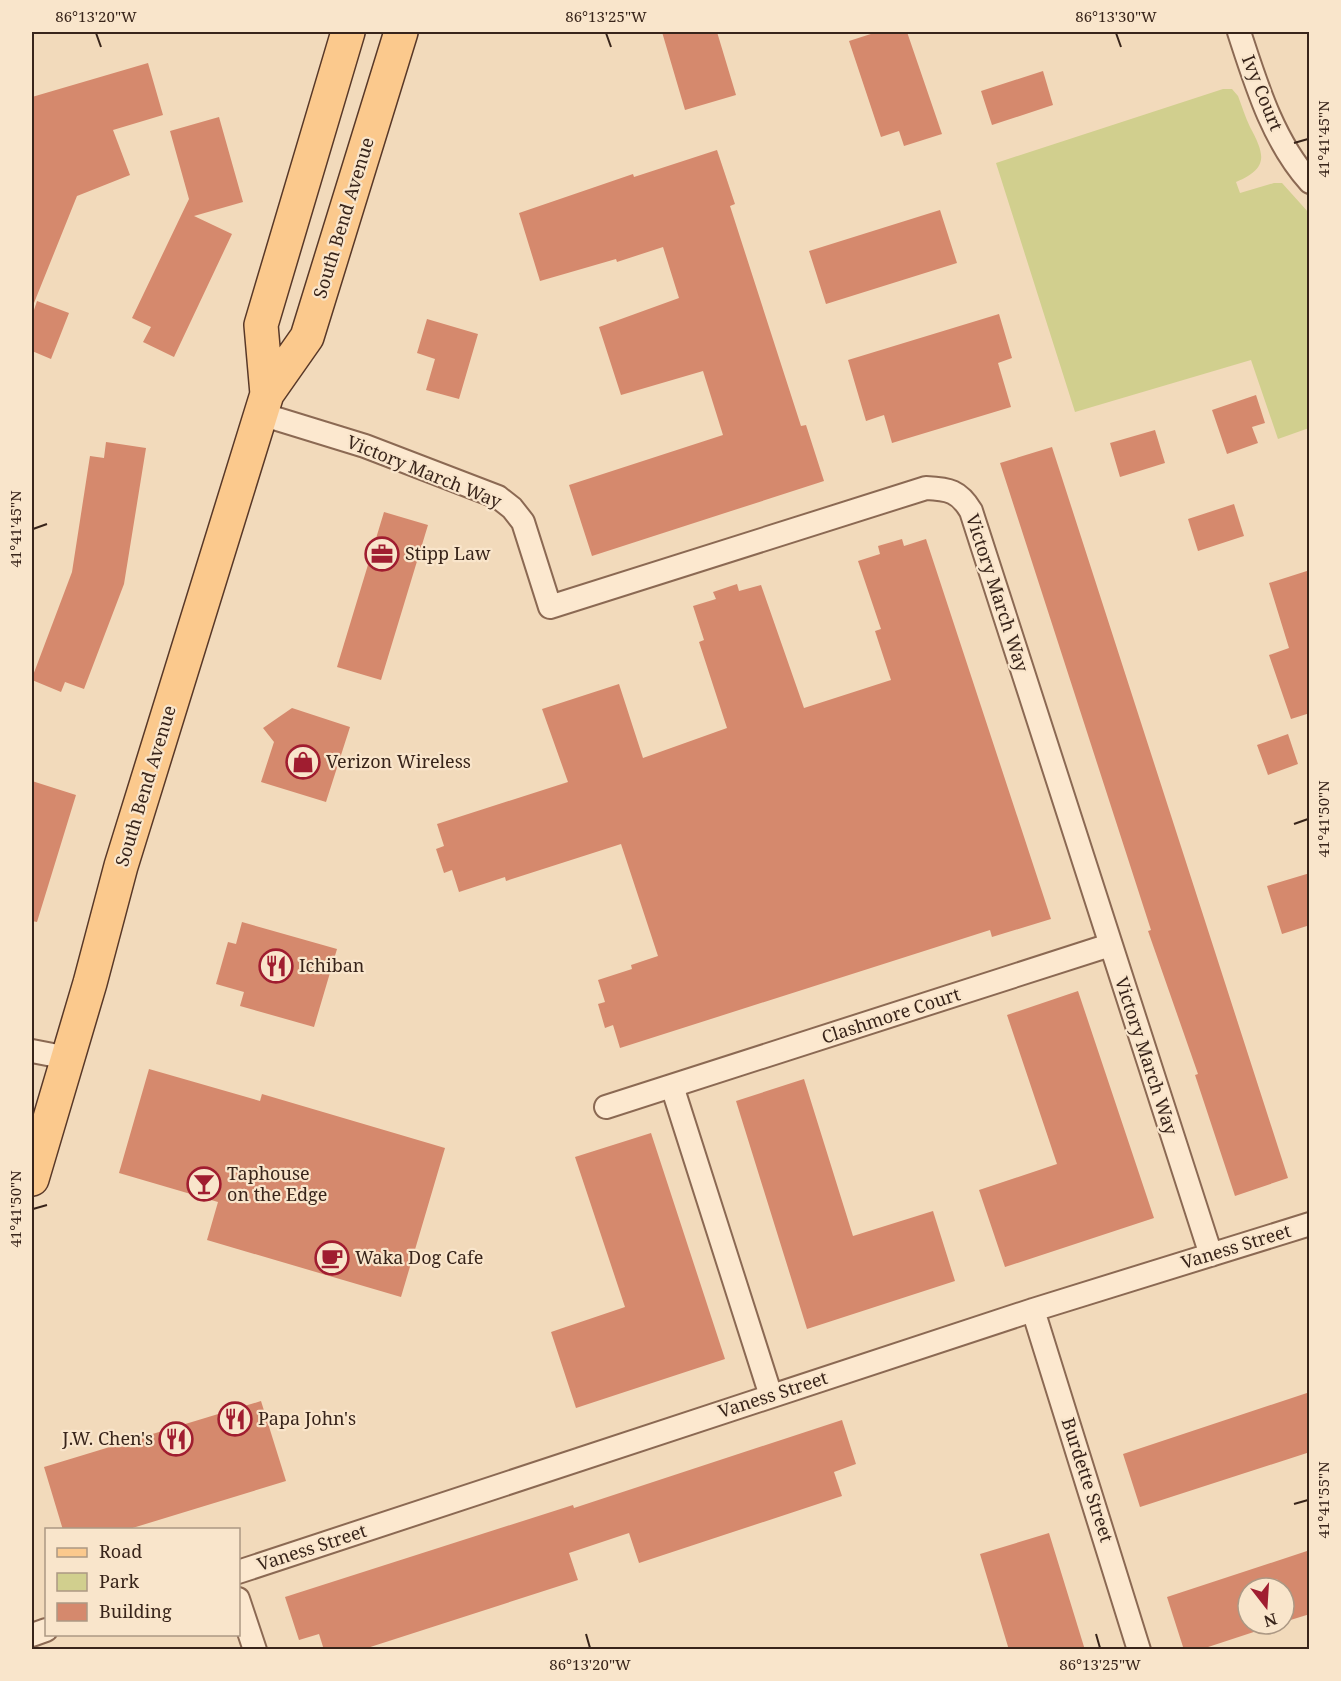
<svg xmlns="http://www.w3.org/2000/svg" width="1341" height="1681" font-family="'Noto Serif',serif">
<style>
.green{fill:#d1cf8e}
.building{fill:#d5896d}
.lines{fill:none;stroke-linecap:round;stroke-linejoin:round}
.minor-casing{stroke:#8b6953;stroke-width:26}
.primary-casing{stroke:#583828;stroke-width:36}
.minor{stroke:#fce8cf;stroke-width:22}
.primary{stroke:#fbc98d;stroke-width:33}
.ticks{fill:none;stroke:#38241a;stroke-width:2}
.labels{text-anchor:middle;stroke-width:4.5;stroke-linejoin:round;paint-order:stroke}
.street-label{font-size:18px;fill:#38241a;stroke:#f9e5cb}
.poi-label{font-size:18px;fill:#38241a;stroke:#f9e5cb;text-anchor:start}
.neatline{fill:none;stroke:#38241a;stroke-width:2}
.ticks-label{font-size:15px;text-anchor:middle;fill:#38241a}
</style>
<rect width="100%" height="100%" fill="#f2dabb"/>
<!-- green -->
<path class="green" d="M 1223,89 L 1232,89 L 1238,96 C 1242,106 1245,117 1250,127 C 1265,155 1269,168 1236,182 L 1240,193 L 1274,183 L 1282,183 L 1309,213 L 1309,428 L 1278,439 L 1251,360 L 1075,412 L 996,163 Z"/>
<!-- building -->
<path class="building" d="M 662,32 L 717,32 L 736,95 L 685,110 Z
M 877,32 L 907,32 L 942,134 L 904,146 L 899,131 L 881,137 L 849,41 Z
M 148,63 L 163,115 L 113,130 L 130,175 L 77,196 L 32,308 L 32,97 Z
M 1043,71 L 1053,105 L 992,125 L 981,91 Z
M 219,117 L 243,202 L 194,216 L 232,234 L 174,357 L 143,342 L 151,327 L 132,318 L 189,199 L 170,131 Z
M 717,150 L 735,204 L 730,206 L 801,426 L 806,425 L 824,481 L 592,556 L 569,485 L 723,435 L 703,371 L 621,395 L 599,327 L 679,298 L 663,247 L 617,262 L 616,259 L 540,281 L 519,213 L 633,174 L 634,177 Z
M 940,210 L 957,263 L 826,304 L 809,251 Z
M 37,301 L 69,313 L 51,359 L 32,351 L 32,316 Z
M 999,314 L 1012,358 L 998,363 L 1011,407 L 892,443 L 884,415 L 866,421 L 848,360 Z
M 427,319 L 478,334 L 459,399 L 426,390 L 435,359 L 417,353 Z
M 1256,395 L 1265,423 L 1252,427 L 1258,443 L 1227,454 L 1212,410 Z
M 1155,430 L 1165,463 L 1120,477 L 1110,443 Z
M 106,442 L 146,448 L 124,584 L 84,689 L 65,682 L 61,692 L 32,680 L 32,678 L 72,572 L 90,456 L 104,458 Z
M 1052,447 L 1288,1178 L 1235,1196 L 1195,1075 L 1198,1074 L 1148,931 L 1151,930 L 1000,463 Z
M 1234,504 L 1244,536 L 1198,551 L 1188,519 Z
M 384,512 L 428,525 L 381,680 L 337,667 Z
M 902,539 L 904,546 L 926,539 L 1051,919 L 992,937 L 990,930 L 620,1048 L 613,1025 L 605,1028 L 598,1004 L 605,1002 L 598,980 L 632,969 L 631,965 L 658,956 L 621,844 L 506,881 L 505,877 L 459,892 L 452,870 L 444,873 L 436,849 L 444,846 L 437,824 L 568,782 L 542,709 L 619,684 L 643,758 L 727,728 L 699,642 L 704,640 L 693,606 L 716,599 L 713,592 L 737,584 L 739,591 L 761,585 L 804,708 L 891,680 L 875,631 L 881,629 L 858,561 L 880,554 L 878,546 Z
M 1310,570 L 1310,713 L 1291,719 L 1269,655 L 1289,648 L 1269,583 Z
M 292,708 L 350,727 L 326,802 L 261,782 L 274,742 L 263,728 Z
M 1288,734 L 1298,764 L 1268,775 L 1257,745 Z
M 32,781 L 76,795 L 37,922 L 32,921 Z
M 1310,873 L 1310,925 L 1282,934 L 1267,886 Z
M 242,922 L 337,949 L 314,1027 L 240,1006 L 244,992 L 216,984 L 228,942 L 236,944 Z
M 1078,991 L 1154,1218 L 1005,1267 L 979,1190 L 1057,1164 L 1007,1015 Z
M 149,1069 L 260,1101 L 262,1094 L 445,1148 L 401,1297 L 207,1240 L 218,1202 L 119,1173 Z
M 804,1079 L 853,1236 L 933,1211 L 955,1281 L 807,1329 L 736,1101 Z
M 651,1133 L 725,1359 L 576,1408 L 551,1332 L 625,1307 L 575,1157 Z
M 1310,1392 L 1310,1452 L 1140,1507 L 1123,1454 Z
M 261,1401 L 286,1481 L 126,1530 L 63,1530 L 44,1467 Z
M 842,1420 L 856,1464 L 834,1472 L 842,1496 L 639,1563 L 629,1533 L 569,1553 L 578,1580 L 361,1650 L 324,1650 L 319,1634 L 299,1640 L 285,1597 L 573,1505 L 574,1508 Z
M 1049,1533 L 1085,1650 L 1009,1650 L 980,1554 Z
M 1310,1550 L 1310,1614 L 1284,1622 L 1284,1588 L 1248,1588 L 1248,1624 L 1278,1624 L 1199,1650 L 1184,1650 L 1167,1597 Z"/>
<g class="lines">
<defs>
<path id="minor" d="M 1239,32 C 1256,84 1273,141 1310,182
M 261,414 L 365,446 L 498,497 L 512,508 L 523,522 L 550,607 L 926,488 C 949,489 959,491 971,511 L 1211,1255
M 32,1051 L 68,1058
M 672,1086 L 771,1396
M 606,1107 L 1110,945
M 1033,1310 L 1139,1650
M 238,1572 L 1033,1310 L 1310,1224
M 238,1599 L 255,1650
M 32,1635 L 46,1630"/>
<path id="primary" d="M 267,394 L 261,325 L 348,32
M 32,1179 L 90,983 L 121,866 L 267,394 L 307,337 L 401,32"/>
</defs>
<!-- minor casing -->
<use href="#minor" class="minor-casing"/>
<!-- primary casing -->
<use href="#primary" class="primary-casing"/>
<!-- minor -->
<use href="#minor" class="minor"/>
<!-- primary -->
<use href="#primary" class="primary"/>
</g>
<!-- ticks -->
<path class="ticks" d="M 96,33 L 101,47M 606,33 L 611,47M 1116,33 L 1121,47M 1294,143 L 1308,139M 33,529 L 47,524M 1294,824 L 1308,819M 33,1209 L 47,1205M 1294,1504 L 1308,1500M 586,1634 L 590,1648M 1096,1634 L 1100,1648"/>
<!-- icons -->
<defs>
<symbol id="office-ring" viewBox="-11 -11 22 22"><circle r="9.5" fill="#f9e5cb" stroke="#a01d30" stroke-width="1.5"/><path d="M-6-3h4V-5.5h4V-3h4V5H-6ZM-1-4.5V-3h2v-1.5ZM-6 0V1H6V0Z" fill="#a01d30"/></symbol>
<symbol id="shop-ring" viewBox="-11 -11 22 22"><circle r="9.5" fill="#f9e5cb" stroke="#a01d30" stroke-width="1.5"/><path d="M-5-2.5h2.3a2.7 3.5 0 0 1 5.4 0H5L5.5 6h-11ZM-1.5-2.5h3a1.5 2.3 0 0 0-3 0Z" fill="#a01d30"/></symbol>
<symbol id="restaurant-ring" viewBox="-11 -11 22 22"><circle r="9.5" fill="#f9e5cb" stroke="#a01d30" stroke-width="1.5"/><path d="M-5-6h1v4h1v-4h1v4h1v-4h1v5L-1.5 .5V6h-2V.5L-5-1ZM5-6V6H3V1.5H1.5Q1.5-4 5-6Z" fill="#a01d30"/></symbol>
<symbol id="bar-ring" viewBox="-11 -11 22 22"><circle r="9.5" fill="#f9e5cb" stroke="#a01d30" stroke-width="1.5"/><path d="M-6-5H6L.8 .8V4.5H3.5V6h-7V4.5H-.8V.8Z" fill="#a01d30"/></symbol>
<symbol id="cafe-ring" viewBox="-11 -11 22 22"><circle r="9.5" fill="#f9e5cb" stroke="#a01d30" stroke-width="1.5"/><path d="M-5.5-4.5H6V0H3Q3 3.5 0 3.5H-2.5Q-5.5 3.5-5.5 0ZM3-3.2v2h1.7v-2ZM-6 4.5H4V6H-6Z" fill="#a01d30"/></symbol>
</defs>
<g fill-rule="evenodd">
<use href="#office-ring" x="363" y="535" width="38" height="38"/>
<use href="#shop-ring" x="284" y="743" width="38" height="38"/>
<use href="#restaurant-ring" x="257" y="947" width="38" height="38"/>
<use href="#bar-ring" x="185" y="1165" width="38" height="38"/>
<use href="#cafe-ring" x="313" y="1239" width="38" height="38"/>
<use href="#restaurant-ring" x="216" y="1400" width="38" height="38"/>
<use href="#restaurant-ring" x="157" y="1420" width="38" height="38"/>
</g>
<g class="labels">
<!-- street labels -->
<g class="street-label">
<text transform="translate(1262 93) rotate(68)" y="6">Ivy Court</text>
<text transform="translate(344 218) rotate(-73)" y="6">South Bend Avenue</text>
<text transform="translate(424 472) rotate(22)" y="6">Victory March Way</text>
<text transform="translate(997 593) rotate(72)" y="6">Victory March Way</text>
<text transform="translate(146 786) rotate(-73)" y="6">South Bend Avenue</text>
<text transform="translate(891 1016) rotate(-18)" y="6">Clashmore Court</text>
<text transform="translate(1146 1056) rotate(72)" y="6">Victory March Way</text>
<text transform="translate(1236 1247) rotate(-17)" y="6">Vaness Street</text>
<text transform="translate(773 1395) rotate(-18)" y="6">Vaness Street</text>
<text transform="translate(1087 1480) rotate(72)" y="6">Burdette Street</text>
<text transform="translate(312 1548) rotate(-18)" y="6">Vaness Street</text>
</g>
<!-- poi labels -->
<g class="poi-label">
<text x="405" y="560">Stipp Law</text>
<text x="326" y="768">Verizon Wireless</text>
<text x="299" y="972">Ichiban</text>
<text x="227" y="1180">Taphouse<tspan x="227" dy="21">on the Edge</tspan></text>
<text x="355" y="1264">Waka Dog Cafe</text>
<text x="258" y="1425">Papa John's</text>
<text x="153" y="1445" text-anchor="end">J.W. Chen's</text>
</g>
</g>
<!-- border -->
<rect width="1341" height="1681" fill="none" stroke="#f9e5cb" stroke-width="66"/>
<!-- legend -->
<rect x="45" y="1528" width="195" height="108" fill="#f9e5cb" stroke="#ac9884" stroke-width="1.5"/>
<rect x="57" y="1548" width="30" height="9" fill="#fbc98d" stroke="#ac9884" stroke-width="1.5"/>
<text x="99" y="1558" font-size="18" fill="#38241a">Road</text>
<rect x="57" y="1573" width="30" height="18" fill="#d1cf8e" stroke="#ac9884" stroke-width="1.5"/>
<text x="99" y="1588" font-size="18" fill="#38241a">Park</text>
<rect x="57" y="1603" width="30" height="18" fill="#d5896d" stroke="#ac9884" stroke-width="1.5"/>
<text x="99" y="1618" font-size="18" fill="#38241a">Building</text>
<!-- north arrow -->
<g transform="translate(1266 1606) rotate(163)"><circle r="28" fill="#f9e5cb" stroke="#ac9884" stroke-width="1.5"/>
<path d="M0-4.5L10 22L0 15L-10 22Z" fill="#a01d30"/>
<text y="-9" font-size="16" font-weight="bold" text-anchor="middle" fill="#38241a">N</text>
</g>
<rect x="33" y="33" width="1275" height="1615" class="neatline"/>
<g class="ticks-label">
<text x="96" y="22">86°13'20"W</text>
<text x="606" y="22">86°13'25"W</text>
<text x="1116" y="22">86°13'30"W</text>
<text transform="translate(1324 139) rotate(-90)" y="5">41°41'45"N</text>
<text transform="translate(16 529) rotate(-90)" y="5">41°41'45"N</text>
<text transform="translate(1324 819) rotate(-90)" y="5">41°41'50"N</text>
<text transform="translate(16 1209) rotate(-90)" y="5">41°41'50"N</text>
<text transform="translate(1324 1500) rotate(-90)" y="5">41°41'55"N</text>
<text x="590" y="1670">86°13'20"W</text>
<text x="1100" y="1670">86°13'25"W</text>
</g>
</svg>
